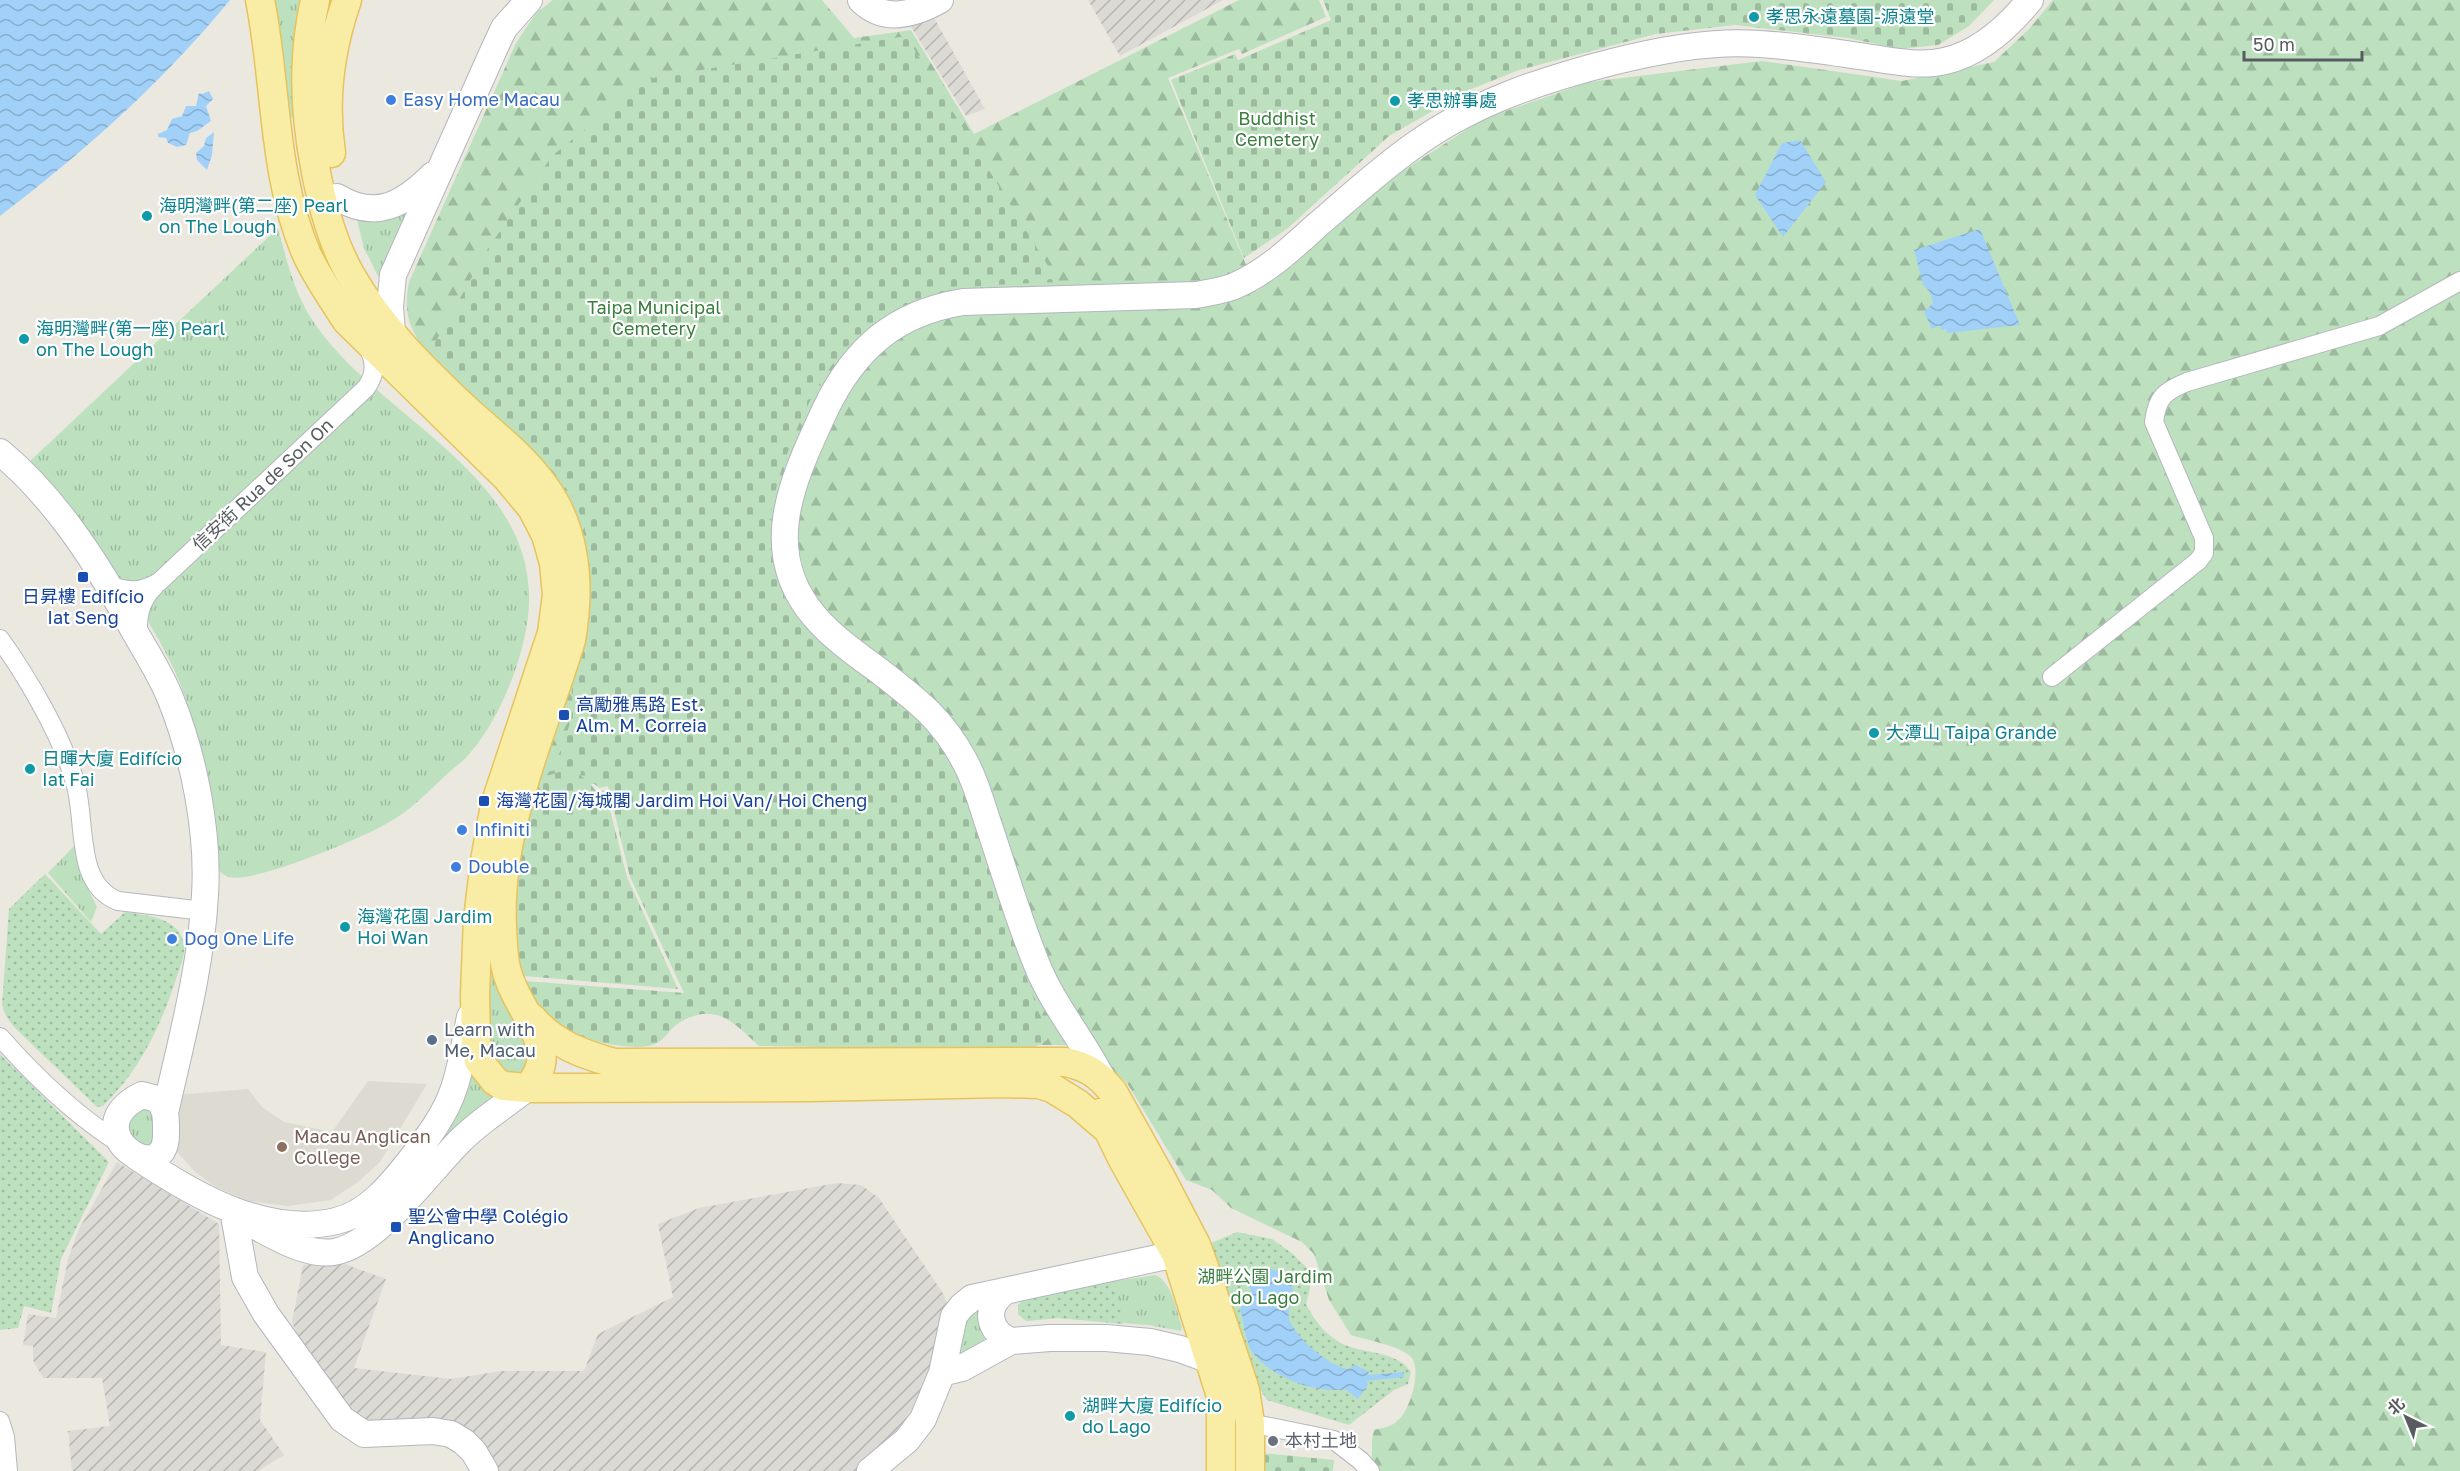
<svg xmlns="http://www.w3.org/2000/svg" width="2460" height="1471" font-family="'Golos Text','Noto Sans SC',sans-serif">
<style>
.industrial{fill:url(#industrial-furrows)}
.education{fill:#dddad1}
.grass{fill:url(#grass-tufts)}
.forest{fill:url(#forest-firs)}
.cemetery{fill:url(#cemetery-stones)}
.park{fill:url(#park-dots)}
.water{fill:url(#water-waves)}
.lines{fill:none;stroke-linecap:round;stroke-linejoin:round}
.street-casing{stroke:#b5b7bc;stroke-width:20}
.secondary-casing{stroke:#b3b6bc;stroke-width:28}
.primary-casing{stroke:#e7c35c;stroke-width:31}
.street{stroke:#fff;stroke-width:18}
.secondary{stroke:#fff;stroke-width:26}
.primary{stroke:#f9eda6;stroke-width:28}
.culture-dot{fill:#0f9aa8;stroke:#fff;stroke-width:2}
.shop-dot{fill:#3f7fe0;stroke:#fff;stroke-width:2}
.transit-dot{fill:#1a4fb4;stroke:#fff;stroke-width:2}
.service-dot{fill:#5c6f8a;stroke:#fff;stroke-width:2}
.education-dot{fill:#8d6e63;stroke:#fff;stroke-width:2}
.worship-dot{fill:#6b7280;stroke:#fff;stroke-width:2}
.labels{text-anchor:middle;stroke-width:4.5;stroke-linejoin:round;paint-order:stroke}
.culture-label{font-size:18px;fill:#0d838f;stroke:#fff;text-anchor:start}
.shop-label{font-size:18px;fill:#366cbe;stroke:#fff;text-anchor:start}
.park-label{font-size:18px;fill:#397e3d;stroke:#fff}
.street-label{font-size:18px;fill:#585c60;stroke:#fff}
.transit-label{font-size:18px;fill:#164399;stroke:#fff;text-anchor:start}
.service-label{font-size:18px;fill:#4e5e75;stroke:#fff;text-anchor:start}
.education-label{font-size:18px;fill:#785e54;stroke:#fff;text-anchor:start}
.worship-label{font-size:18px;fill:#5b616d;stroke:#fff;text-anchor:start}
</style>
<defs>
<pattern id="industrial-furrows" width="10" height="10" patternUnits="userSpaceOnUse" patternTransform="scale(1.5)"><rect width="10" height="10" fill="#dcdad4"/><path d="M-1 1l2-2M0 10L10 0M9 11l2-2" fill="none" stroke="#b5b4af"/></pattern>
<pattern id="grass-tufts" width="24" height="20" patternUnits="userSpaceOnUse" patternTransform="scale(1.5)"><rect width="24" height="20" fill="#bde1be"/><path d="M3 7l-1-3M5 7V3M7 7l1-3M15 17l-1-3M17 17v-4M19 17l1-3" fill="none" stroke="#9cba9e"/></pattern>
<pattern id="forest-firs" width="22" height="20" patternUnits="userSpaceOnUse" patternTransform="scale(1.5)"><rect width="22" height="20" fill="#bde1be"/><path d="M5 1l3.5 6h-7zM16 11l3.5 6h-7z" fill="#9cba9e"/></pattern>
<pattern id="cemetery-stones" width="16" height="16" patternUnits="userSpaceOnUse" patternTransform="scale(1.5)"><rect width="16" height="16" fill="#bde1be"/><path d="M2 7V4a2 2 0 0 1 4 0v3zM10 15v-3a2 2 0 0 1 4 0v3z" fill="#9cba9e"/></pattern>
<pattern id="park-dots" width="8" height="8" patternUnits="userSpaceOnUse" patternTransform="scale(1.5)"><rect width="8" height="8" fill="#bde1be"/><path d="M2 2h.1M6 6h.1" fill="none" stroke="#9cba9e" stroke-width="1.8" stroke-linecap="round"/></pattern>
<pattern id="water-waves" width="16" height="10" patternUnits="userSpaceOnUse" patternTransform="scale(1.5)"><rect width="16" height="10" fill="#a1d1f9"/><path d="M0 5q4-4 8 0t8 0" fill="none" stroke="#86adcd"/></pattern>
</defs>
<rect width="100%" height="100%" fill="#ebe8e0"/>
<!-- industrial -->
<path class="industrial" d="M 1088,0 L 1223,0 L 1120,56 Z
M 933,16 L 985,109 L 966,116 L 910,25 Z
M 117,1162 L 219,1224 L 221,1345 L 266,1352 L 260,1420 L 284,1455 L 258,1471 L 72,1471 L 68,1431 L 110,1426 L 102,1378 L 43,1378 L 33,1360 L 33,1346 L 23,1345 L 28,1314 L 56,1318 L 68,1259 L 79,1229 Z
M 837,1183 L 861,1185 L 879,1198 L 944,1295 L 950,1312 L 935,1372 L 913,1416 L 859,1471 L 497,1471 L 491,1461 L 463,1425 L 453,1422 L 362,1425 L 338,1401 L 298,1337 L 292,1322 L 303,1265 L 339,1262 L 386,1279 L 354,1368 L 451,1379 L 501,1371 L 584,1371 L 598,1334 L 673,1297 L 658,1224 L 699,1208 Z"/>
<!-- education -->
<path class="education" d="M 368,1081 L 427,1084 L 380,1162 L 358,1182 L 331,1200 L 288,1206 L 249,1201 L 216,1187 L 195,1172 L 178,1153 L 174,1142 L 175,1095 L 248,1089 L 262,1107 L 284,1122 L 332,1132 Z"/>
<!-- grass -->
<path class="grass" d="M 271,0 L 337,0 L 320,114 L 281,119 Z
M 409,208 L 382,284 L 364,248 L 355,212 Z
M 278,228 C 286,258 293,288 309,315 C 370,414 528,468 529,597 C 530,645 502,716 471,752 C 465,760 455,767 447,774 C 429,791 409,812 386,824 C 362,838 253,884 229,877 C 222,875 219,870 215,865 C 208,807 204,749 184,694 C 175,668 161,643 147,620 L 29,462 Z
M 422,375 L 525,477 L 548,506 L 560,530 L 566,558 L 570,586 L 566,619 C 538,717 488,833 496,936 C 497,949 497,964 499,977 C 505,1002 559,1065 512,1077 C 497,1075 488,1065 484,1050 L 485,913 L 501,813 L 560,621 L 563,586 L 560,558 L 552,531 L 542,509 L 519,481 L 418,379 Z
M 75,845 L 82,876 L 97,907 L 91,922 L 48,873 Z
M 472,1069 L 501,1098 L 433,1157 L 426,1151 Z
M 151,1106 L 157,1144 L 141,1150 L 124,1124 L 127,1114 Z
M 1155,1275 C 1172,1281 1177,1312 1182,1327 L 1181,1331 L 1148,1325 L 1058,1318 L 1026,1321 L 1018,1314 L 1020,1302 L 1072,1288 Z
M 980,1304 L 980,1324 L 989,1341 L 957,1358 L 957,1328 Z"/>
<!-- forest -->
<path class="forest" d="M 553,0 L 822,0 L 854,38 L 911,30 L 974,134 L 1239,0 L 1319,0 L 1326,17 L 1242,54 L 1239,49 L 1168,78 L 1257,291 L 1332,231 L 1390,179 L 1483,119 L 1589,82 L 1762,61 L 1902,81 L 1994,62 L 2029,29 L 2053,0 L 2460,0 L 2460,1471 L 1372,1471 L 1372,1440 L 1374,1430 C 1381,1428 1391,1427 1396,1422 C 1410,1413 1424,1366 1409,1355 C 1394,1344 1369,1341 1351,1335 L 1329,1300 L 1314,1254 L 1302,1242 L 1231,1208 L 1212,1190 L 1186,1180 L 1127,1083 L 1089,1048 L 1070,1045 L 1010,1045 L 612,779 L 577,788 L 523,821 L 586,588 L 425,352 C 409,325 403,314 409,282 L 516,43 L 536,13 Z"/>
<!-- cemetery -->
<path class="cemetery" d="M 1323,0 L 1994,0 L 1969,26 L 1938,45 L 1900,49 L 1848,38 L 1735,25 L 1656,34 L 1519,70 L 1469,90 L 1389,136 L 1288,228 L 1244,258 L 1171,80 L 1235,54 L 1238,60 L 1331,20 Z
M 906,36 L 1058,282 C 1006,285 949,282 902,307 C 878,320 851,339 835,361 C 805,399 772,480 769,529 C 767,548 781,595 792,611 C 803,629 821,643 837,656 C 865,678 897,699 922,724 C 938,739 948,758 959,776 L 1037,1009 L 1049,1034 L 1047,1040 L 1028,1051 L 759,1046 C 735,1024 716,1000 679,1023 C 670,1028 665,1040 655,1044 C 646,1048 633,1047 623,1046 C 581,1042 541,1021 524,981 L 684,993 L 630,877 L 608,786 L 599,788 L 574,766 L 547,772 L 562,749 L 572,716 L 572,679 L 591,612 L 592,559 L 583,521 L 572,496 L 553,471 L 431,350 L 487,250 L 552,156 L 647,79 Z
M 566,770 C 580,772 588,781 597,792 L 605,790 L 627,877 L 678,989 L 524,976 L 517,955 L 515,927 L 518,842 L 546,776 Z
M 1262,1453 L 1334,1460 L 1333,1471 L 1260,1471 Z"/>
<!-- park -->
<path class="park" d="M 45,874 L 101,934 L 125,912 C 144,915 176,917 183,940 C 187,952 181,965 177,976 C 162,1024 140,1070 103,1106 L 97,1107 L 13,1026 L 6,1016 L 2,1005 L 9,909 Z
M 0,1054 L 109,1162 L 61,1259 L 51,1313 L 24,1306 L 18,1328 L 0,1330 Z
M 1237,1232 L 1272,1239 L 1293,1254 L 1308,1269 L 1310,1288 L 1306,1304 C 1312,1316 1321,1329 1332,1337 C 1355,1357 1393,1346 1411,1372 L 1408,1384 L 1394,1390 L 1349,1425 L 1267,1400 L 1259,1388 L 1202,1247 Z
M 1115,1281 L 1123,1324 L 1058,1318 L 1026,1321 L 1018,1314 L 1018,1305 L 1027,1297 Z"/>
<!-- water -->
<path class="water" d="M 0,0 L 230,0 C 164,81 83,153 0,216 Z
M 209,91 L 213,99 L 206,106 L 211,121 L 197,131 L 190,133 L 186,145 L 177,147 L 168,143 L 166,138 L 158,137 L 158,134 L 167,130 L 172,119 L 182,116 L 186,106 L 196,106 L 199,93 L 202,94 Z
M 214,132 L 212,155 L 207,170 L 197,160 L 196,153 L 204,146 L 206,138 Z
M 1800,140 L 1826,182 L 1783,237 L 1755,195 L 1782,143 Z
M 1980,229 L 2020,325 L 1948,333 L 1946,329 L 1941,330 L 1940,325 L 1932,329 L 1924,312 L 1933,303 L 1930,292 L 1923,285 L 1914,250 Z
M 1267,1269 C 1282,1269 1295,1279 1293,1295 C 1292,1303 1287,1310 1289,1318 C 1294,1337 1329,1366 1348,1369 L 1356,1365 L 1369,1372 L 1368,1375 L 1404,1372 L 1404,1377 L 1367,1381 L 1368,1385 L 1358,1399 L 1345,1389 C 1318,1395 1269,1376 1253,1353 C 1245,1342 1244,1321 1240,1308 L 1253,1297 L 1246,1276 Z"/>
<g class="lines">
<defs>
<path id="street" d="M 108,585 C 128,592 141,593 159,582 L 366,388 C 377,373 375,360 367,345
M 138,637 C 137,616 140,600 155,586
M 0,639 C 28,678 62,736 75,782 C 87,822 74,884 118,901 L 204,911
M 2052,677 L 2198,561 L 2204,553 L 2204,538 L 2154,422 C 2157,397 2165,391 2187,382 L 2379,326 L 2460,281
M 0,1037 C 37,1079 77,1117 124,1146
M 0,1421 L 5,1437 L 8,1471
M 1250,1423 L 1334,1440 L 1361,1461 L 1370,1471"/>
<path id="secondary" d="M 861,0 C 885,24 915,14 940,0
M 337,197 C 376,221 404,204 433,175
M 392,332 L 390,307 L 393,275 L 496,45 L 504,28 L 529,0
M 0,452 C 53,496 93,557 126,616 C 140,643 160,671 171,700 C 194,757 209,833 205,895 C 201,969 181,1041 165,1113
M 1102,1078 C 1082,1039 1053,1005 1037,965 C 1018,919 1004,870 988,823 C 981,802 975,779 964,760 C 942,719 918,701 882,673 C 859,656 834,639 815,617 C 758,551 793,479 825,410 C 854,349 895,313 963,302 L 1196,295 C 1208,293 1220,291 1232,287 C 1264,274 1290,250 1315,227 C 1348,199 1380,169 1416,144 C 1475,102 1542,80 1612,62 C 1659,50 1712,40 1760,44 C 1795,46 1831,52 1866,57 C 1892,61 1919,67 1945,61 C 1980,53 2008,27 2030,0
M 142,1095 L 157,1099 C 167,1108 166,1120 166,1133 C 167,1194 71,1130 142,1095 Z
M 137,1157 C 192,1194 266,1238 336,1221 C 367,1214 391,1185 409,1162 C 426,1140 446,1114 454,1088 C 462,1065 465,1040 470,1017
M 233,1210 L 245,1277 L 266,1314 L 342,1419 L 364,1434 L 433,1431 L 451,1434 L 464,1442 L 474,1452 L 485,1471
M 257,1227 C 279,1239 309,1256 334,1252 C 377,1245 428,1173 459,1142 C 479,1121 505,1106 527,1088
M 1004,1292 C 984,1307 988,1332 1011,1341
M 942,1373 L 962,1368 L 1011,1341 L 1050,1338 L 1106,1338 L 1150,1342 L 1180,1349 L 1210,1360
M 870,1471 L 907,1440 L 923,1419 L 942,1373 L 954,1316 L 962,1306 L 972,1298 L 1176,1254 L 1193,1266"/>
<path id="primary" d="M 260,0 C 277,84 272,175 307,255 C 318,278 333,300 347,321 L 507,478 L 532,508 L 546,535 L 554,563 L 557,595 L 552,633 L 495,805 L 485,861 L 478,919 L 475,994 L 476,1045 L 479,1061 L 495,1081 L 503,1086 L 527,1088 L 810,1087 L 1003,1083 L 1039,1084 L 1052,1088 L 1078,1104 L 1107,1129
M 315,0 C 311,19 308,39 307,58 C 303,121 319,219 350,274 C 380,327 424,370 468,411 C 499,439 535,466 555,503 C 578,546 579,594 571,640 C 543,733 497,828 502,927 C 503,945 503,964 510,981 C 523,1017 563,1053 527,1088
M 331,153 C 323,101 330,49 347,0
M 532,1018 C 554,1044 582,1054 614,1063 L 1065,1062 C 1087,1066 1099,1075 1113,1092 L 1160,1176 L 1196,1245 L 1203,1264 L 1245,1390 L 1250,1423 L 1250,1471
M 1100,1113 L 1123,1160 L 1176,1254 L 1221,1396 L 1221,1471"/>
</defs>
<!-- street casing -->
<use href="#street" class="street-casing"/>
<!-- secondary casing -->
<use href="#secondary" class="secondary-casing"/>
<!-- primary casing -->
<use href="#primary" class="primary-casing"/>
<!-- street -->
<use href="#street" class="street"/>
<!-- secondary -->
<use href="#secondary" class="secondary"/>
<!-- primary -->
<use href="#primary" class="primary"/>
</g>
<!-- markers -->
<g class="culture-dot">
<circle cx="1754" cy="17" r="6"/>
<circle cx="1395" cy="101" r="6"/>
<circle cx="147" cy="216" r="6"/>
<circle cx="24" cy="339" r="6"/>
<circle cx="1874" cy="733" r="6"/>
<circle cx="30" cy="769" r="6"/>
<circle cx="345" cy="927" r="6"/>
<circle cx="1070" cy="1416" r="6"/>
</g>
<g class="shop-dot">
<circle cx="391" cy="100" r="6"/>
<circle cx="462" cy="830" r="6"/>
<circle cx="456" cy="867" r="6"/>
<circle cx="172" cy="939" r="6"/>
</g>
<g class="transit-dot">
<rect x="77" y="571" width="12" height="12" rx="3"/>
<rect x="558" y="709" width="12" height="12" rx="3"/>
<rect x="478" y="795" width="12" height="12" rx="3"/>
<rect x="390" y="1221" width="12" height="12" rx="3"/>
</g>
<circle class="service-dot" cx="432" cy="1040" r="6"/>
<circle class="education-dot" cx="282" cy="1147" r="6"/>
<circle class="worship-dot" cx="1273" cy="1441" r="6"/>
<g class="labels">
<!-- culture labels -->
<g class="culture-label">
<text x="1766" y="23">孝思永遠墓園-源遠堂</text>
<text x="1407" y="107">孝思辦事處</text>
<text x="159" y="212">海明灣畔(第二座) Pearl<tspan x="159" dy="21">on The Lough</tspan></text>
<text x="36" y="335">海明灣畔(第一座) Pearl<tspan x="36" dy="21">on The Lough</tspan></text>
<text x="1886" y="739">大潭山 Taipa Grande</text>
<text x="42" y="765">日暉大廈 Edifício<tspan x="42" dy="21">Iat Fai</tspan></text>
<text x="357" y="923">海灣花園 Jardim<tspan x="357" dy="21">Hoi Wan</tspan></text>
<text x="1082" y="1412">湖畔大廈 Edifício<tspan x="1082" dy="21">do Lago</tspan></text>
</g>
<!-- shop labels -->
<g class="shop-label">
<text x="403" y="106">Easy Home Macau</text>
<text x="474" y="836">Infiniti</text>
<text x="468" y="873">Double</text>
<text x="184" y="945">Dog One Life</text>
</g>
<!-- park labels -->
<g class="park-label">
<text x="1277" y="125">Buddhist<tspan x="1277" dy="21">Cemetery</tspan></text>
<text x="654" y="314">Taipa Municipal<tspan x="654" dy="21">Cemetery</tspan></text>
<text x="1265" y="1283">湖畔公園 Jardim<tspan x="1265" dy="21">do Lago</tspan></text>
</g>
<!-- street labels -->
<g class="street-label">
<text transform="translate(263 485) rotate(-43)" y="6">信安街 Rua de Son On</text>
</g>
<!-- transit labels -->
<g class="transit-label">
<text x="83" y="603" text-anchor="middle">日昇樓 Edifício<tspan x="83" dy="21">Iat Seng</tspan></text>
<text x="576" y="711">高勵雅馬路 Est.<tspan x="576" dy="21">Alm. M. Correia</tspan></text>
<text x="496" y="807">海灣花園/海城閣 Jardim Hoi Van/ Hoi Cheng</text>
<text x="408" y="1223">聖公會中學 Colégio<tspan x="408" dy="21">Anglicano</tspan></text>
</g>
<!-- service labels -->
<g class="service-label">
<text x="444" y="1036">Learn with<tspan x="444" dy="21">Me, Macau</tspan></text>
</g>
<!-- education labels -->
<g class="education-label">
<text x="294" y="1143">Macau Anglican<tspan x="294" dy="21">College</tspan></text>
</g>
<!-- worship labels -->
<g class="worship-label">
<text x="1285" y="1447">本村土地</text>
</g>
</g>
<!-- north arrow -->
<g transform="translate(2406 1417) rotate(317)" stroke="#ffffff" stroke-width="4.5" paint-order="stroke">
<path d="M0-4.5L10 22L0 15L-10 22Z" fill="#585c60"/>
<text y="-9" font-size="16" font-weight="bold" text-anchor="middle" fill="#585c60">北</text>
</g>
<!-- scale -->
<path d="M2244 51v9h118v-9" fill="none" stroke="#585c60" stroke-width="3"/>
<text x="2253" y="51" font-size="18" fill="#585c60" stroke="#ffffff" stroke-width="4.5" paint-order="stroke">50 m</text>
</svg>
